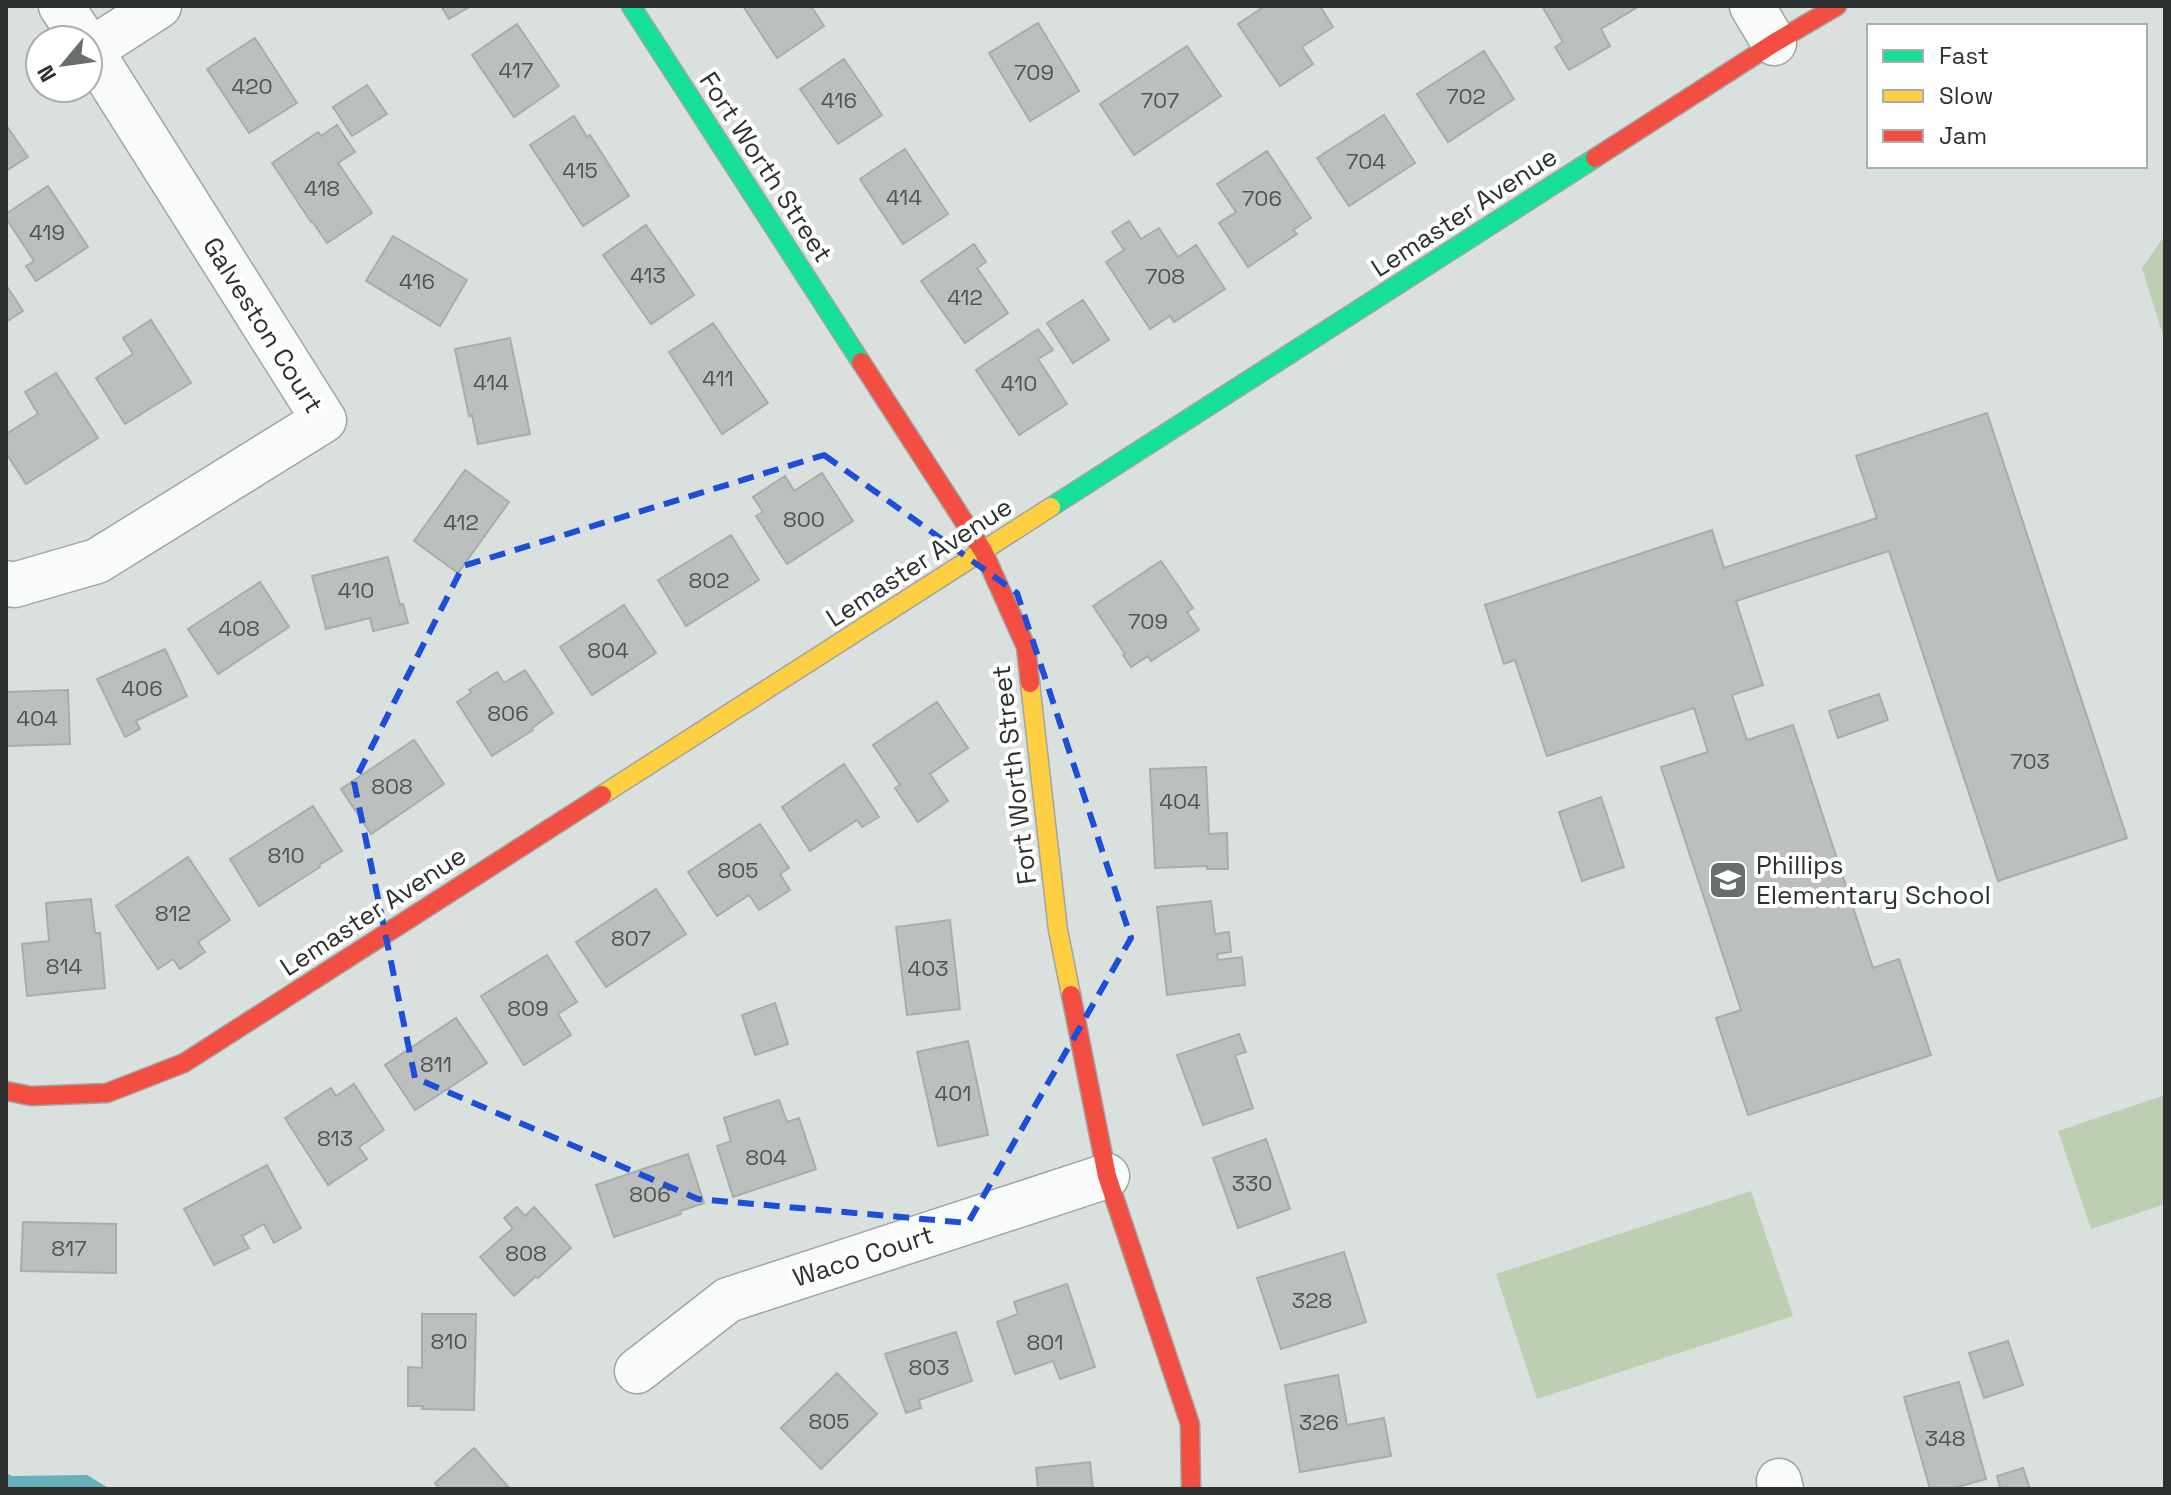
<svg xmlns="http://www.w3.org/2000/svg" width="2171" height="1495" font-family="'Space Grotesk',sans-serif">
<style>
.green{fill:#beceb2}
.water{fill:#64b1b9}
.building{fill:#bbc0be;stroke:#a8adac;stroke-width:2}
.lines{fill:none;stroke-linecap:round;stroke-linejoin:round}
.street-casing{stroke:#a0a5a3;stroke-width:47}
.fast-casing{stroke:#a0a5a3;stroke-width:21}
.slow-casing{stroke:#a0a5a3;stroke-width:21}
.jam-casing{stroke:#a0a5a3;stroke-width:21}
.street{stroke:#f9fafa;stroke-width:44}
.fast{stroke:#16e098;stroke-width:18}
.slow{stroke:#ffcf43;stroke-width:18}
.jam{stroke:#f24e42;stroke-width:18}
.marked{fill:none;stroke:#1d4ed8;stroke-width:6;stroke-dasharray:16 10;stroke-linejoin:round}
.labels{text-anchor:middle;stroke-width:8;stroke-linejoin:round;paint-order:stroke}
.number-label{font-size:22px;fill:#505553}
.street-label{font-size:26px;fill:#2c312f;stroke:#fff}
.poi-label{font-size:26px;fill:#2c312f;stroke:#fff;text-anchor:start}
</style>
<rect width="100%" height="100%" fill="#dae0dd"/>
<!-- green -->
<path class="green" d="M 2165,235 L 2165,342 L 2142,268 Z
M 2165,1095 L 2165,1204 L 2091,1229 L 2058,1131 Z
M 1751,1191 L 1793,1316 L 1537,1399 L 1496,1274 Z"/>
<!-- water -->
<path class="water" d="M 6,1473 L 12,1476 L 87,1475 L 110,1489 L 6,1489 Z"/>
<!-- building -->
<path class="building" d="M 441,6 L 471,6 L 449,19 Z
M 743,6 L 811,6 L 824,26 L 777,58 Z
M 1265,6 L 1320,6 L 1333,27 L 1302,47 L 1313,64 L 1280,86 L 1238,24 Z
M 1542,6 L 1635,6 L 1636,8 L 1601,29 L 1610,46 L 1569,70 L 1555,47 L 1563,42 Z
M 1038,23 L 1079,91 L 1030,121 L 989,53 Z
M 517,24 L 559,86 L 514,117 L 472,55 Z
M 255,38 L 297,103 L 249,133 L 207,69 Z
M 1187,46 L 1221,96 L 1134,155 L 1100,104 Z
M 1484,51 L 1514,99 L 1448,142 L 1417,94 Z
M 844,59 L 882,115 L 838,144 L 800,89 Z
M 367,85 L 387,114 L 352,136 L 333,107 Z
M 1384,115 L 1415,163 L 1349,206 L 1317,158 Z
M 574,116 L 587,137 L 590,135 L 629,196 L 583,226 L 530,145 Z
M 6,125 L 28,157 L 6,171 Z
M 337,125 L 355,152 L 338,163 L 372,213 L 327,243 L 312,221 L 311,222 L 272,163 L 318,132 L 321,136 Z
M 905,149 L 948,214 L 903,244 L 860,179 Z
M 1267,151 L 1311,218 L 1293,230 L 1297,234 L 1248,267 L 1219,223 L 1236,212 L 1217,184 Z
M 48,186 L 88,247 L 36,281 L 26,266 L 34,261 L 6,218 L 6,214 Z
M 1129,221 L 1141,239 L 1159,228 L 1178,257 L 1196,245 L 1225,289 L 1174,322 L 1170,316 L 1150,329 L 1106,262 L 1124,250 L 1112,232 Z
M 646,225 L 694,295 L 651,324 L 603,255 Z
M 393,236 L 467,280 L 440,326 L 366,281 Z
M 974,244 L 986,262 L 977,268 L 1008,313 L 965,343 L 921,281 Z
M 6,285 L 23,311 L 6,322 Z
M 1083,300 L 1109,340 L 1073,363 L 1047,323 Z
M 151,320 L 191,383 L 125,424 L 96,378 L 133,354 L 123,338 Z
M 713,323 L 768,403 L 722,434 L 669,352 Z
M 1038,329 L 1053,350 L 1038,359 L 1067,404 L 1019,435 L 976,370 Z
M 510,338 L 530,434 L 478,444 L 472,415 L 469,416 L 455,349 Z
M 56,373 L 98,438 L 26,484 L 6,453 L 6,434 L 38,414 L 25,392 Z
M 1987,413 L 2127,838 L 1998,881 L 1889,551 L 1736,601 L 1763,685 L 1732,695 L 1747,740 L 1793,725 L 1873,968 L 1899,959 L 1931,1055 L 1748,1115 L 1716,1018 L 1741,1010 L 1661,767 L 1708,752 L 1694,708 L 1547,756 L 1515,660 L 1504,664 L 1485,605 L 1712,530 L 1724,568 L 1877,518 L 1856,456 Z
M 465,470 L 509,502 L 458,573 L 414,541 Z
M 822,473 L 853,521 L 787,564 L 756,516 L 763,512 L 753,497 L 785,476 L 794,491 Z
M 731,535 L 759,580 L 686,626 L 658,580 Z
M 388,557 L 400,605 L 403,604 L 408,623 L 373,631 L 370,618 L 326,629 L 312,576 Z
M 1161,561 L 1193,608 L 1187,612 L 1199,630 L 1151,661 L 1148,656 L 1131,667 L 1123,655 L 1125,654 L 1093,606 Z
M 260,582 L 289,627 L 218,674 L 188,629 Z
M 624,605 L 656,653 L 592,695 L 560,647 Z
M 165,649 L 187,696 L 136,721 L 140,729 L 125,737 L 97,679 Z
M 525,670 L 553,713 L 532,728 L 533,730 L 492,756 L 457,702 L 471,693 L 469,690 L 497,672 L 504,683 Z
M 68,690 L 70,744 L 6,746 L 6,692 Z
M 1879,694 L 1888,720 L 1838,738 L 1829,711 Z
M 937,702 L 968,748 L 930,774 L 948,801 L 918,822 L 895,788 L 900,785 L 873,745 Z
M 414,740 L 444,784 L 371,834 L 341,789 Z
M 844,764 L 879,817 L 862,827 L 857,820 L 810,851 L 782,807 Z
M 1206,767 L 1209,834 L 1227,833 L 1228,869 L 1207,869 L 1207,866 L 1155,868 L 1150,769 Z
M 1601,797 L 1624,867 L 1582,881 L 1559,812 Z
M 313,806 L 342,851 L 319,865 L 320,867 L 259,906 L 230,859 Z
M 760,824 L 789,868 L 780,874 L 790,890 L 759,910 L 749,895 L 717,916 L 688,872 Z
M 188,857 L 230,920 L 198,942 L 205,952 L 180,969 L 173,959 L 158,969 L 116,906 Z
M 656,889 L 686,934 L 606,987 L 576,942 Z
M 91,899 L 95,933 L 100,933 L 105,988 L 27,996 L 22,944 L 49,941 L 46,903 Z
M 1211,901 L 1215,934 L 1229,932 L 1231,952 L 1217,954 L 1218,960 L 1242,957 L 1245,985 L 1167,995 L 1157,907 Z
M 950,920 L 960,1009 L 907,1015 L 896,927 Z
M 547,955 L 577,1002 L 558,1014 L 571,1035 L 524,1065 L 481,996 Z
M 775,1003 L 788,1044 L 755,1055 L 742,1015 Z
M 456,1018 L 487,1063 L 415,1110 L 385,1065 Z
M 1239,1034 L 1246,1052 L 1235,1055 L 1253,1108 L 1203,1125 L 1177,1055 Z
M 968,1041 L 988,1135 L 938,1146 L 917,1052 Z
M 354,1084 L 384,1130 L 359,1147 L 367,1159 L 328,1185 L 285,1118 L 331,1088 L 336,1096 Z
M 779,1100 L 787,1122 L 799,1118 L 816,1169 L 733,1197 L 717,1146 L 731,1141 L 724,1118 Z
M 1266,1139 L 1290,1209 L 1238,1228 L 1213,1158 Z
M 688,1154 L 704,1203 L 680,1211 L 681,1214 L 614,1237 L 596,1185 Z
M 267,1165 L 301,1228 L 274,1243 L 264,1224 L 242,1236 L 249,1248 L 214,1265 L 184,1209 Z
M 517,1207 L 525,1216 L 534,1207 L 571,1248 L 538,1278 L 535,1277 L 514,1296 L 480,1257 L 513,1228 L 504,1218 Z
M 23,1222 L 116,1224 L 116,1273 L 21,1271 Z
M 1344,1252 L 1366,1322 L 1281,1349 L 1257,1278 Z
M 1067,1284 L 1095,1367 L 1060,1379 L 1053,1361 L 1015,1374 L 997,1322 L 1018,1314 L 1014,1302 Z
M 422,1314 L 476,1314 L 474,1410 L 422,1409 L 423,1406 L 408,1406 L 408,1367 L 422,1368 Z
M 956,1332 L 972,1381 L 919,1400 L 921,1408 L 906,1413 L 885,1354 Z
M 2008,1341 L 2023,1385 L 1984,1398 L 1969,1353 Z
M 837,1373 L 877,1414 L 821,1469 L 781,1428 Z
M 1338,1375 L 1347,1425 L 1384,1418 L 1391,1456 L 1300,1472 L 1285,1385 Z
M 1959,1382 L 1986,1479 L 1950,1489 L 1930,1489 L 1904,1397 Z
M 474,1448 L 510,1489 L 440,1489 L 435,1483 Z
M 1090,1462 L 1093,1489 L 1038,1489 L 1036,1468 Z
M 2023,1468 L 2030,1489 L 1994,1489 L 2000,1487 L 1997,1476 Z"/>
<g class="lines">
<defs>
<path id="street" d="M 61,6 L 84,40
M 1752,6 L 1774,43
M 91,50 L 159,6
M 6,583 L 14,585 L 97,561 L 324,420 L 88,46
M 637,1371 L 728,1300 L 1107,1176
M 1779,1481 L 1781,1489"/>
<path id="fast" d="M 631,6 L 861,362
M 1051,507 L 1595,158"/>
<path id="slow" d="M 1030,683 L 1058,930 L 1071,995
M 602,795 L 1051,507"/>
<path id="jam" d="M 1595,158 L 1774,43 L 1837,6
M 861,362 L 983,551 L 1026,647 L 1030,683
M 1071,995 L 1107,1176 L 1190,1424 L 1191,1489
M 6,1091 L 31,1096 L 107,1093 L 184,1063 L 602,795"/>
</defs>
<!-- street casing -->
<use href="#street" class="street-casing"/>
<!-- fast casing -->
<use href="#fast" class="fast-casing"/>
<!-- slow casing -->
<use href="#slow" class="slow-casing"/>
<!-- jam casing -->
<use href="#jam" class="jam-casing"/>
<!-- street -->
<use href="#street" class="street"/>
<!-- fast -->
<use href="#fast" class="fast"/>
<!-- slow -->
<use href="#slow" class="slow"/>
<!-- jam -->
<use href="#jam" class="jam"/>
</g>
<!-- marked area -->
<path class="marked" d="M 824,455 L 1017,593 L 1131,938 L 968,1223 L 698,1199 L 415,1078 L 354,782 L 463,566 Z"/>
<!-- icons -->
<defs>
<symbol id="school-square" viewBox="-11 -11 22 22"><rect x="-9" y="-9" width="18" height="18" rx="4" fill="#696e6c" stroke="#fff"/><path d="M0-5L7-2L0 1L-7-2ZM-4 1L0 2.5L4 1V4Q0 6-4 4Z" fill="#fff"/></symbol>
</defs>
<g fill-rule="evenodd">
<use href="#school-square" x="1706" y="858" width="44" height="44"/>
</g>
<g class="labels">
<!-- number labels -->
<g class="number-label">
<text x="516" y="78">417</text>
<text x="1034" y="80">709</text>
<text x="252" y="94">420</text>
<text x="1466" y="104">702</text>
<text x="839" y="108">416</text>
<text x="1160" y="108">707</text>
<text x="1366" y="169">704</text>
<text x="580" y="178">415</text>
<text x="322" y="196">418</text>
<text x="904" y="205">414</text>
<text x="1262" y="206">706</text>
<text x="47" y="240">419</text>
<text x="648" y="283">413</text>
<text x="1165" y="284">708</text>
<text x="417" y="289">416</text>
<text x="965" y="305">412</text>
<text x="718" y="386">411</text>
<text x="491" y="390">414</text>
<text x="1019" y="391">410</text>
<text x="804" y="527">800</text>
<text x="461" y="530">412</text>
<text x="709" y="588">802</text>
<text x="356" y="598">410</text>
<text x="1148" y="629">709</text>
<text x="239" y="636">408</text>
<text x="608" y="658">804</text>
<text x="142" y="696">406</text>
<text x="508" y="721">806</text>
<text x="37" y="726">404</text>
<text x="2030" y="769">703</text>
<text x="392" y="794">808</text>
<text x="1180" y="809">404</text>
<text x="286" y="863">810</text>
<text x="738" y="878">805</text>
<text x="173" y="921">812</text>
<text x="631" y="946">807</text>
<text x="64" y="974">814</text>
<text x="928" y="976">403</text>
<text x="528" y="1016">809</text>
<text x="436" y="1072">811</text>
<text x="953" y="1101">401</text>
<text x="335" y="1146">813</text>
<text x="766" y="1165">804</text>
<text x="1252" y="1191">330</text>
<text x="650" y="1202">806</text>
<text x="69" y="1256">817</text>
<text x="526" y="1261">808</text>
<text x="1312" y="1308">328</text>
<text x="449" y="1349">810</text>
<text x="1045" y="1350">801</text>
<text x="929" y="1375">803</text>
<text x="829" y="1429">805</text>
<text x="1319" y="1430">326</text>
<text x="1945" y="1446">348</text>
</g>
<!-- street labels -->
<g class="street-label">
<text transform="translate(766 167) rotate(57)" y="9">Fort Worth Street</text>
<text transform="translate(1464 212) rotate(-33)" y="9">Lemaster Avenue</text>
<text transform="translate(263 325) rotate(58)" y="9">Galveston Court</text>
<text transform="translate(919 562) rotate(-33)" y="9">Lemaster Avenue</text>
<text transform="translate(1014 775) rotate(-97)" y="9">Fort Worth Street</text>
<text transform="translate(373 911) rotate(-33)" y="9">Lemaster Avenue</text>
<text transform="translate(863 1256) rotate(-18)" y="9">Waco Court</text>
</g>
<!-- poi labels -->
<g class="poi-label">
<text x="1756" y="874">Phillips<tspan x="1756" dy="30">Elementary School</tspan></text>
</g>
</g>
<!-- border -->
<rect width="2171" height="1495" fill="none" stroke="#2c312f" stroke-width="16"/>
<!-- legend -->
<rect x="1867" y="24" width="280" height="144" fill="#ffffff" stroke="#abadac" stroke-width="2"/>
<rect x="1883" y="50" width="40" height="12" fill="#16e098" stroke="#abadac" stroke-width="2"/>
<text x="1939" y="64" font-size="24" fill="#2c312f">Fast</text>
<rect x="1883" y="90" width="40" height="12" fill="#ffcf43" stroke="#abadac" stroke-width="2"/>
<text x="1939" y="104" font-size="24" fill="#2c312f">Slow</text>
<rect x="1883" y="130" width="40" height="12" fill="#f24e42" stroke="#abadac" stroke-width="2"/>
<text x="1939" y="144" font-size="24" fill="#2c312f">Jam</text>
<!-- north arrow -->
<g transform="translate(64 64) rotate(241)"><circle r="38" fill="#ffffff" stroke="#abadac" stroke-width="2"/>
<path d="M0-6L14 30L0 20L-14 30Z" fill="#696e6c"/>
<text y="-12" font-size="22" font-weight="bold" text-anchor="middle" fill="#2c312f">N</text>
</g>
</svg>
